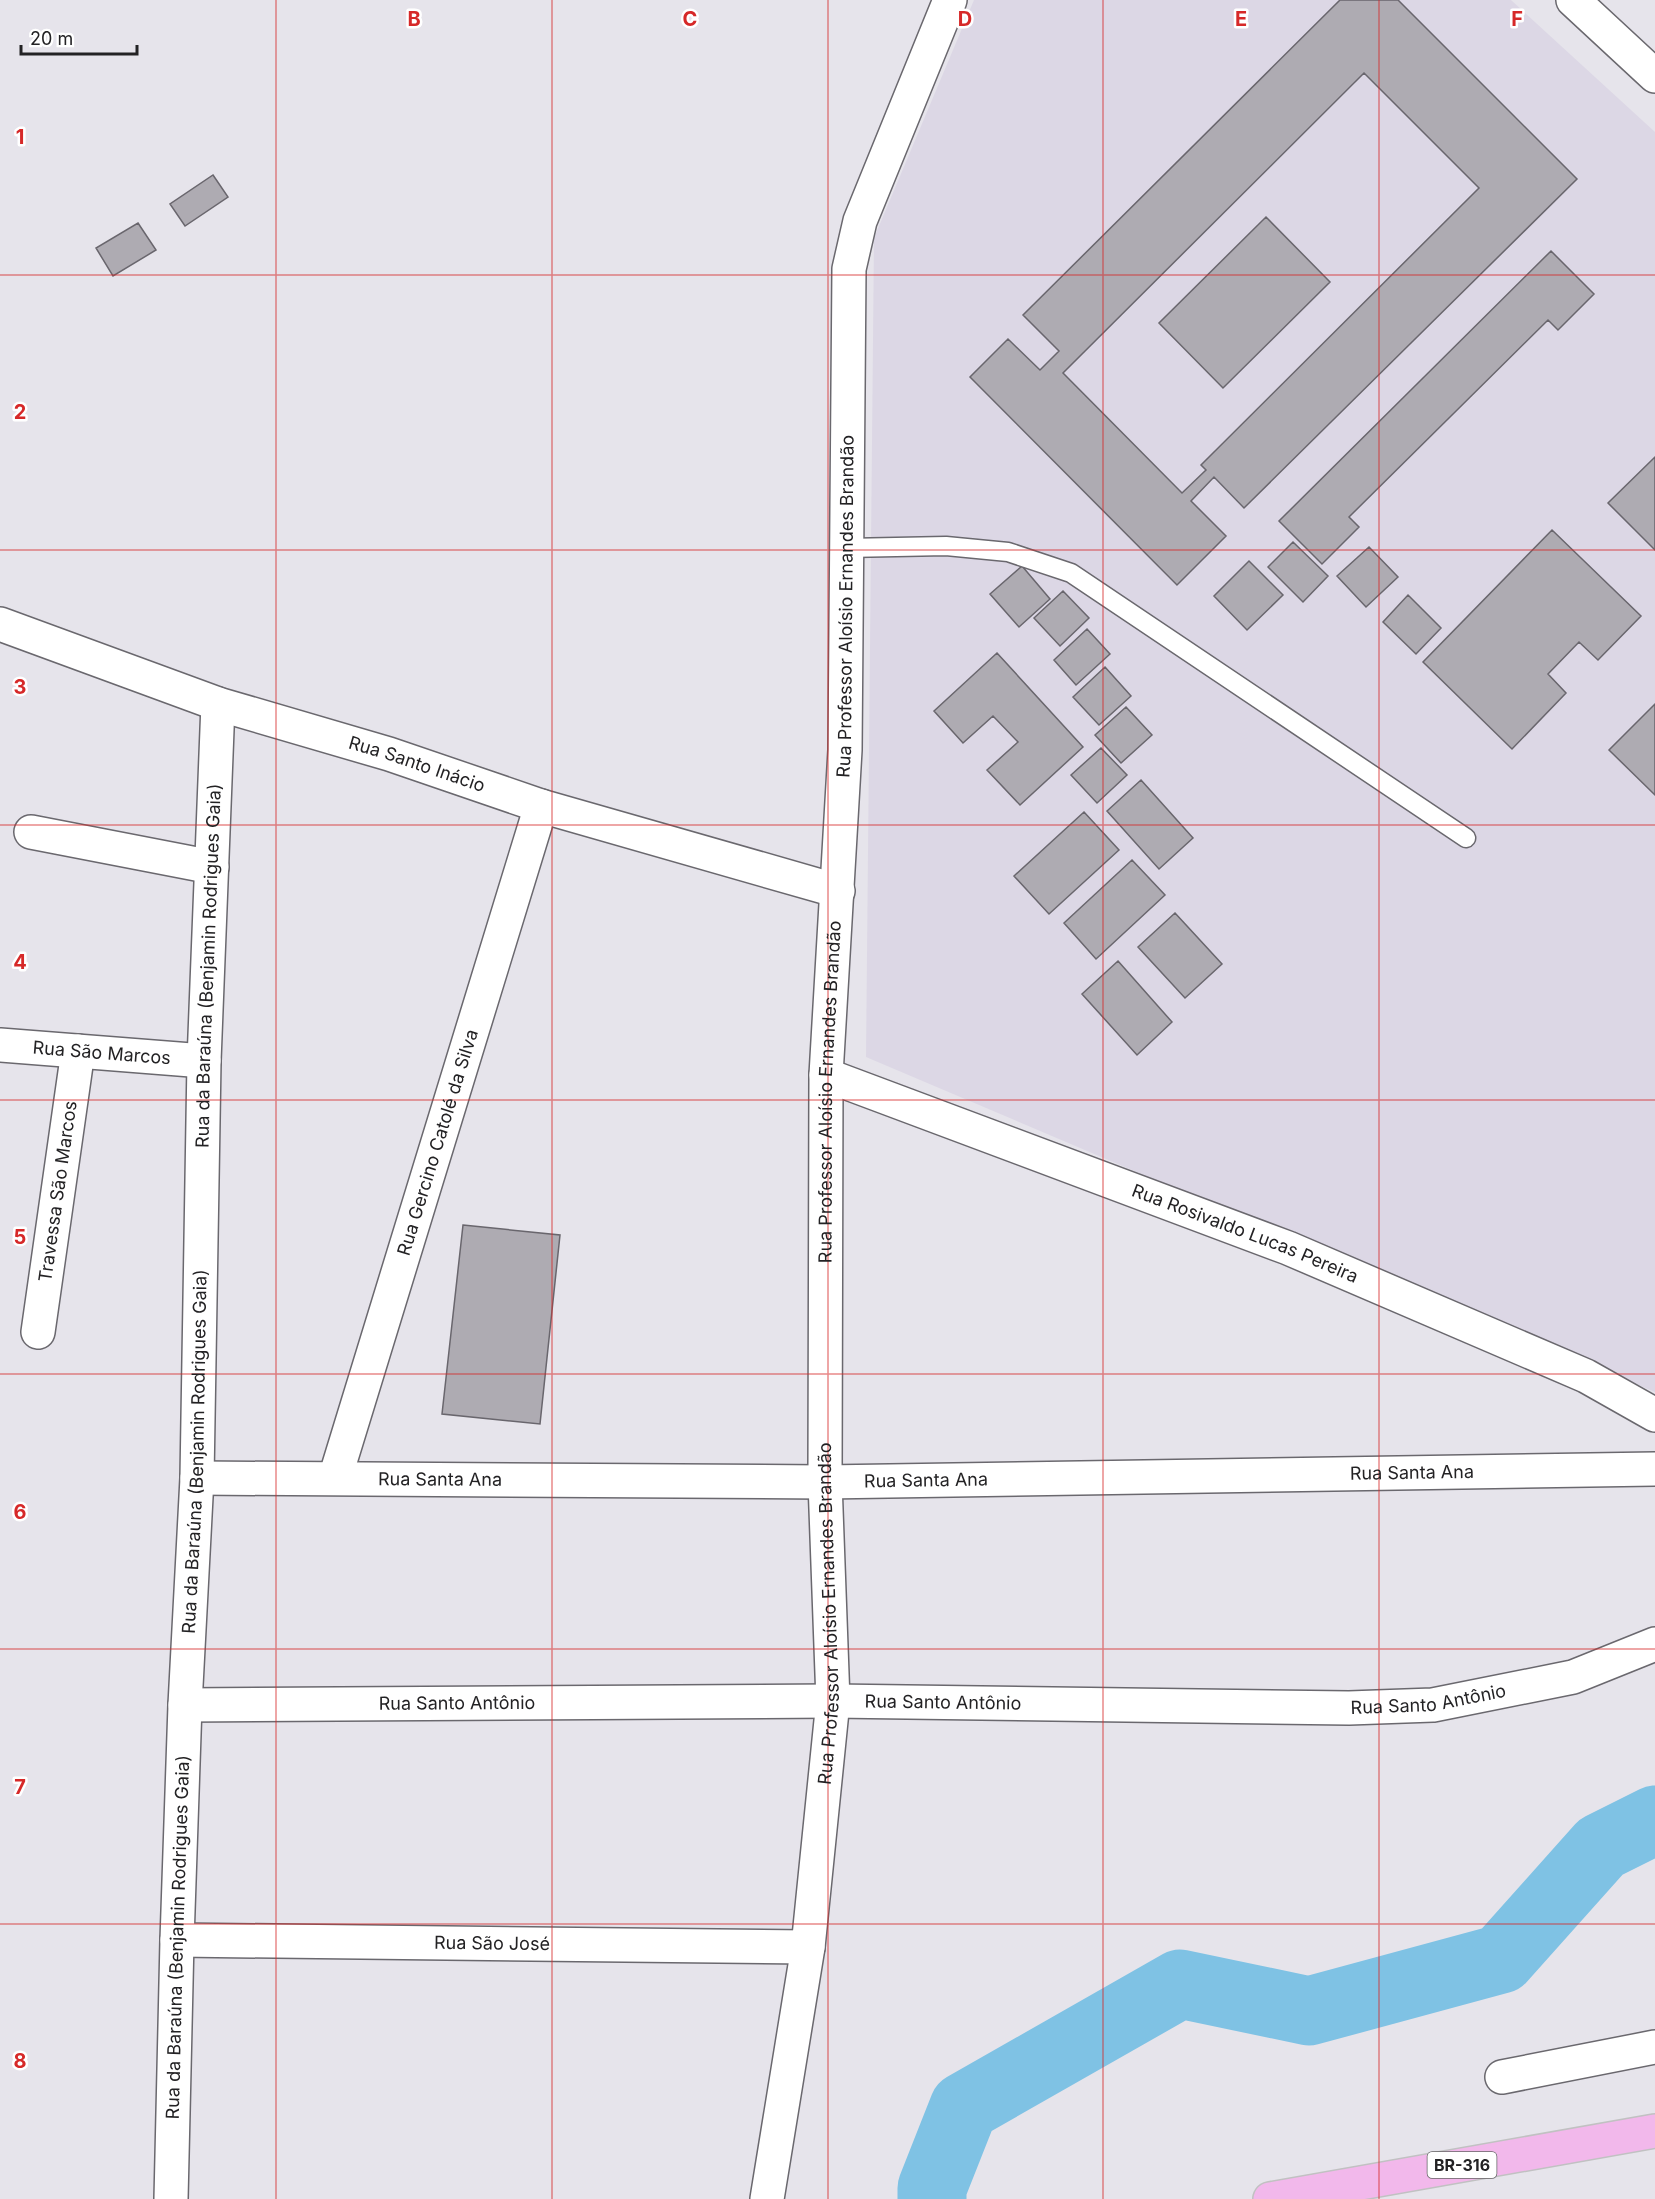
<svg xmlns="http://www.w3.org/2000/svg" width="1655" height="2199" font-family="Inter,sans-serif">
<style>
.built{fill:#dcd7e5}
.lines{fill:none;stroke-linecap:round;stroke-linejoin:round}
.river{stroke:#7fc2e4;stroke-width:69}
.building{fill:#aeabb2;stroke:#69666d;stroke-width:1.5;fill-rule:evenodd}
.service-casing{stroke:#6a686e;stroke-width:21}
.minor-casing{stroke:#6a686e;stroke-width:36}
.tertiary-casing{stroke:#6a686e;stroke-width:36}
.trunk-casing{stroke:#c1c1c2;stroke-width:36}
.service{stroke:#fff;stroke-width:18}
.minor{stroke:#fff;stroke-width:33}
.tertiary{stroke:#fff;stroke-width:33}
.trunk{stroke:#f2b8eb;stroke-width:33}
.grid{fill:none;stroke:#d62828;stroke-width:1.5;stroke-opacity:0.55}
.labels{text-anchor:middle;stroke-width:5;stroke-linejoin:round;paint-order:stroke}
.shield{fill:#fff;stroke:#656466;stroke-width:1.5}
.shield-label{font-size:16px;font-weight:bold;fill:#232224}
.street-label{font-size:18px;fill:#232224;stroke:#fff}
.grid-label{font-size:20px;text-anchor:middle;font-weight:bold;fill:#d62828;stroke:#fff;stroke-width:5;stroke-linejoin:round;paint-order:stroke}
</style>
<rect width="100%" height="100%" fill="#e6e4eb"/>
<!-- built -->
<path class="built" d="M 974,0 L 1511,0 L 1655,132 L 1655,1392 L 866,1057 L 874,238 Z"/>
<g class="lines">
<!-- river -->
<path class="river" d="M 932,2199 L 932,2188 L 964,2107 L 1180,1984 L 1309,2011 L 1501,1959 L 1601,1847 L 1655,1820"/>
</g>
<!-- building -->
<path class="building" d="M 1340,0 L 1398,0 L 1577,179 L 1244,508 L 1214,477 L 1191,501 L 1226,536 L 1177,585 L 970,377 L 1008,339 L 1040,370 L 1059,351 L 1023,315 ZM 1364,73 L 1479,188 L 1201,465 L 1206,470 L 1182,493 L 1063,373 Z
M 213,175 L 228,197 L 185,226 L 170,204 Z
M 1266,217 L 1330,282 L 1223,388 L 1159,323 Z
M 138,223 L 156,250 L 113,276 L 96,248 Z
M 1551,251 L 1594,294 L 1558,330 L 1548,320 L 1349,517 L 1359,527 L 1322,564 L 1279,521 Z
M 1655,457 L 1655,550 L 1608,503 Z
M 1552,530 L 1641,616 L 1598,660 L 1579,642 L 1548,674 L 1566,693 L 1512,749 L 1423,662 Z
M 1293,542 L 1328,576 L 1303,602 L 1268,567 Z
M 1369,547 L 1398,577 L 1366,607 L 1337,576 Z
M 1249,561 L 1283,595 L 1247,630 L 1214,596 Z
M 1022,566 L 1050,599 L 1019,627 L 990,594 Z
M 1063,591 L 1089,618 L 1060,646 L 1034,618 Z
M 1408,595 L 1441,628 L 1416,654 L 1383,622 Z
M 1087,629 L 1110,654 L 1076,685 L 1054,660 Z
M 997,653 L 1083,747 L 1020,805 L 987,770 L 1018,742 L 993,716 L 963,743 L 934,711 Z
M 1105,667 L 1131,696 L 1099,725 L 1073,697 Z
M 1655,704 L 1655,795 L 1609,750 Z
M 1126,707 L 1152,735 L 1121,763 L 1095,735 Z
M 1101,748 L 1127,775 L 1097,803 L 1071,775 Z
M 1141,780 L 1193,838 L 1159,869 L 1107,811 Z
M 1084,812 L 1119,850 L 1049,914 L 1014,876 Z
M 1132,860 L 1165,895 L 1096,959 L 1064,923 Z
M 1175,913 L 1222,964 L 1185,998 L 1138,947 Z
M 1118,961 L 1172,1022 L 1137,1055 L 1082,994 Z
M 463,1225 L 560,1235 L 540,1424 L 442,1414 Z"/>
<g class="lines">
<defs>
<path id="service" d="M 846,548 L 946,546 L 1008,552 L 1071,573 L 1466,838"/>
<g id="minor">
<path d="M 31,832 L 212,867"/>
<path id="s1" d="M 0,1045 L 204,1061"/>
<path id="s2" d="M 826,1075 L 1288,1248 L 1586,1376 L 1655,1415"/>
<path id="s3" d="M 38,1332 L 78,1051"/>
<path id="s4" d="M 197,1478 L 825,1482 L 1655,1469"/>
<path id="s5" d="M 335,1478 L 541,806"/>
<path id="s6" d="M 185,1705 L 833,1701 L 1349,1708 L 1433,1705 L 1573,1677 L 1655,1644"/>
<path id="s7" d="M 177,1940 L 808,1947"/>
<path d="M 1502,2077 L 1655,2047"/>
<path id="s8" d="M 171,2199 L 177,1940 L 185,1705 L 197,1478 L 204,1061 L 218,704"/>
</g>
<g id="tertiary">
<path d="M 1573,0 L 1655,76"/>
<path id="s9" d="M 0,624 L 218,704 L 389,754 L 541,806 L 838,891"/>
<path id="s10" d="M 767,2199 L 808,1947 L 833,1701 L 825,1482 L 826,1075 L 845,750 L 849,269 L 860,221 L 950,0"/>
</g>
<path id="trunk" d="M 1270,2199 L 1655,2131"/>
</defs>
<!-- service casing -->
<use href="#service" class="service-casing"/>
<!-- minor casing -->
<use href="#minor" class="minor-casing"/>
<!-- tertiary casing -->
<use href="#tertiary" class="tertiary-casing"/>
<!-- trunk casing -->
<use href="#trunk" class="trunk-casing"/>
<!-- service -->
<use href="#service" class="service"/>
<!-- minor -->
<use href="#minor" class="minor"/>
<!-- tertiary -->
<use href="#tertiary" class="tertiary"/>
<!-- trunk -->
<use href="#trunk" class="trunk"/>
</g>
<!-- grid -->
<path class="grid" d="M 276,0 L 276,2199M 552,0 L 552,2199M 828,0 L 828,2199M 1103,0 L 1103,2199M 1379,0 L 1379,2199M 0,275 L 1655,275M 0,550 L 1655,550M 0,825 L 1655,825M 0,1100 L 1655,1100M 0,1374 L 1655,1374M 0,1649 L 1655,1649M 0,1924 L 1655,1924"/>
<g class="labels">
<!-- shield labels -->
<rect class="shield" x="1427.5" y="2152" width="69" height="26" rx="4.5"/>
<g class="shield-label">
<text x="1462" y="2171">BR-316</text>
</g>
<!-- street labels -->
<g class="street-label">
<text dy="6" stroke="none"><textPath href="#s10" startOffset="1598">Rua Professor Aloísio Ernandes Brandão</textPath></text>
<text dy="6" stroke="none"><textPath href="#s9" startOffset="440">Rua Santo Inácio</textPath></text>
<text dy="6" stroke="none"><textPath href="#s8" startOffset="1234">Rua da Baraúna (Benjamin Rodrigues Gaia)</textPath></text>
<text dy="6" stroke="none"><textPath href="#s1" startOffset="102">Rua São Marcos</textPath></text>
<text dy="6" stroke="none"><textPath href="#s10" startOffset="1112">Rua Professor Aloísio Ernandes Brandão</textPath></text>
<text dy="6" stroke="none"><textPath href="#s5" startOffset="351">Rua Gercino Catolé da Silva</textPath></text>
<text dy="6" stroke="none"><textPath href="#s3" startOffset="142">Travessa São Marcos</textPath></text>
<text dy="6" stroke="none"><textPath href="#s2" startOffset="448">Rua Rosivaldo Lucas Pereira</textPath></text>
<text dy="6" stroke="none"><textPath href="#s8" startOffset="748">Rua da Baraúna (Benjamin Rodrigues Gaia)</textPath></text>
<text dy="6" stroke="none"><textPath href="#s4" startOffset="1215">Rua Santa Ana</textPath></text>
<text dy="6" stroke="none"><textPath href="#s4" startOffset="243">Rua Santa Ana</textPath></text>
<text dy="6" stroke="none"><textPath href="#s4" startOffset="729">Rua Santa Ana</textPath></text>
<text dy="6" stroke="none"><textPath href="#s10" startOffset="590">Rua Professor Aloísio Ernandes Brandão</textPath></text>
<text dy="6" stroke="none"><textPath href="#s6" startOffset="1244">Rua Santo Antônio</textPath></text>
<text dy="6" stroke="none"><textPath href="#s6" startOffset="758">Rua Santo Antônio</textPath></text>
<text dy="6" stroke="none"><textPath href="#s6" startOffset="272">Rua Santo Antônio</textPath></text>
<text dy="6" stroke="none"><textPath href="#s8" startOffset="262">Rua da Baraúna (Benjamin Rodrigues Gaia)</textPath></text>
<text dy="6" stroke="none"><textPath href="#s7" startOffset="315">Rua São José</textPath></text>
</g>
</g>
<g class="grid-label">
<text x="414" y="26">B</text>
<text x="690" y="26">C</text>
<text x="965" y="26">D</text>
<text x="1241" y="26">E</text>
<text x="1517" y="26">F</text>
<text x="20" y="144">1</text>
<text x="20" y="419">2</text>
<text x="20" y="694">3</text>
<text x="20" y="969">4</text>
<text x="20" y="1244">5</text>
<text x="20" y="1519">6</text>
<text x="20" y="1794">7</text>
<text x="20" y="2068">8</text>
</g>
<!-- scale -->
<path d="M21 45v9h116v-9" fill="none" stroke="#232224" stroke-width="3"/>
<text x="30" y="45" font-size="18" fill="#232224" stroke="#ffffff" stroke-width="4.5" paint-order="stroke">20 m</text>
</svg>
